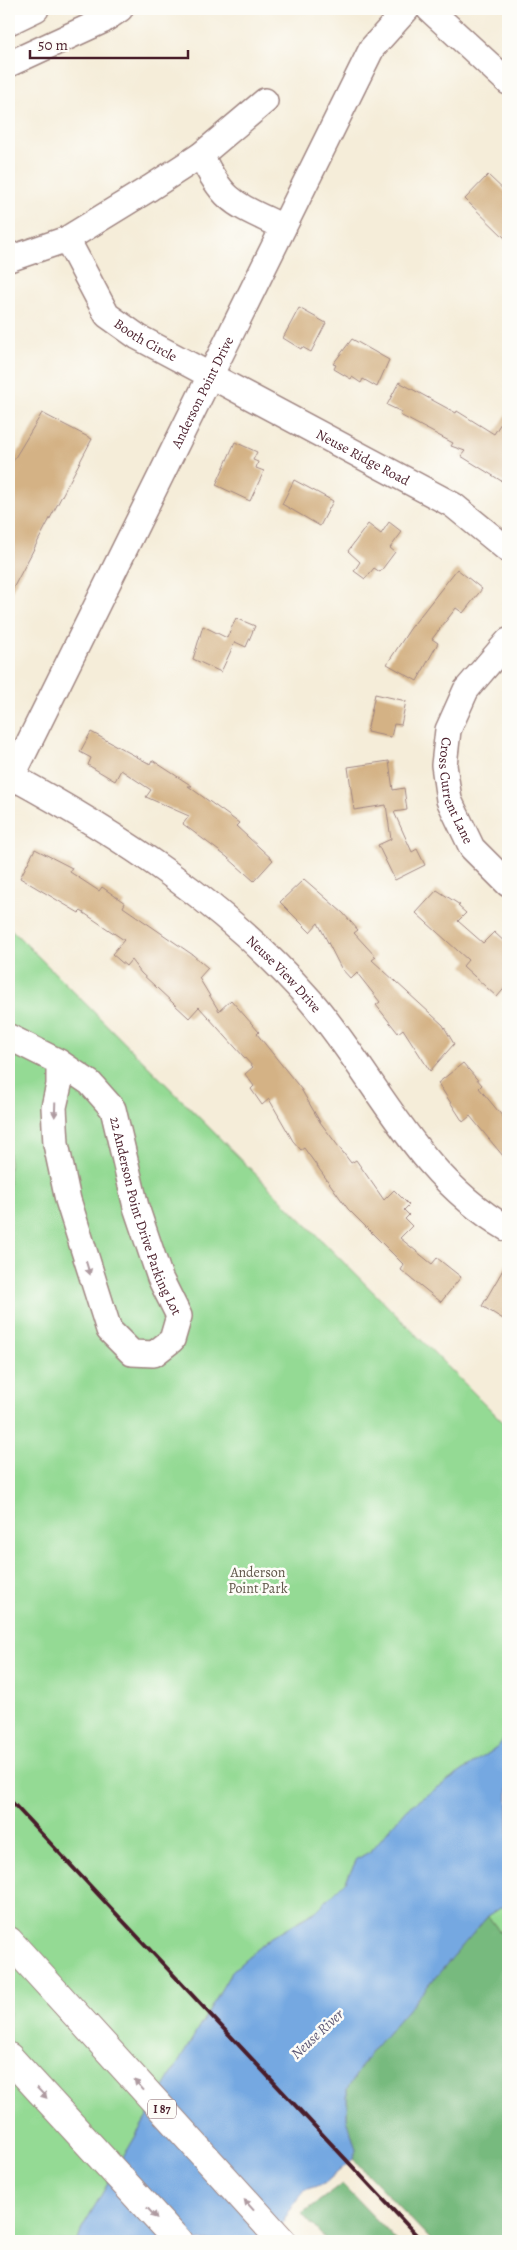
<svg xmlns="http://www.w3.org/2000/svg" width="517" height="2250" font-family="Alegreya,serif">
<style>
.green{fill:#94da94;stroke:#6f7c60}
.forest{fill:#77ba7e;stroke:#606c54}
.water{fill:#75a8e1;stroke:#606486}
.building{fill:#d4b285}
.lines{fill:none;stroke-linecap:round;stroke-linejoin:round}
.minor-casing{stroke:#a08682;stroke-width:28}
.highway-casing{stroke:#a08682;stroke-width:30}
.minor{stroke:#fff;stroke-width:25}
.highway{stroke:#fff;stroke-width:28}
.rail{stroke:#4a1f2b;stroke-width:4}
.oneway{fill:#ae9aa0}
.labels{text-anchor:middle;stroke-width:5;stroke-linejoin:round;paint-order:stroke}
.shield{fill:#fdfcf7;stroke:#806168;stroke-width:1}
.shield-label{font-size:12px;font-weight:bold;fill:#4a1f2b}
.street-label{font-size:14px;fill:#4a1f2b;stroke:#fdfcf7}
.park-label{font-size:14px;fill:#60574a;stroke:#fdfcf7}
.water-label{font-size:15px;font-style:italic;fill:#5b5674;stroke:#fdfcf7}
</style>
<rect width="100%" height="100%" fill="#fdfcf7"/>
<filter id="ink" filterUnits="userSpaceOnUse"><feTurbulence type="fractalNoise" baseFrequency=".02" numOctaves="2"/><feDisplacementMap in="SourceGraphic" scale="10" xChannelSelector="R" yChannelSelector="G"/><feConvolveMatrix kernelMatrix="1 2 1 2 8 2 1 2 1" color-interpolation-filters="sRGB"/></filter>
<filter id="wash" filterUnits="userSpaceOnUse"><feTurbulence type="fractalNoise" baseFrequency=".0096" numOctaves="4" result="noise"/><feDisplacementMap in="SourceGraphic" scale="20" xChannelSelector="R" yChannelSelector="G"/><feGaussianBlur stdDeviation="1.12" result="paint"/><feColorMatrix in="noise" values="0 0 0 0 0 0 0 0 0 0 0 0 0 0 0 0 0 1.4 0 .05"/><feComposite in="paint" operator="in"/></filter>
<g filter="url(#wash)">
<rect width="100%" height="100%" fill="#f5edd9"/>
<!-- green -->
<path class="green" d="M 9,927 L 508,1427 L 508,1732 L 498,1747 L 406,1809 L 371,1851 L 357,1859 L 346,1881 L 316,1911 L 272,1937 L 232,1971 L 82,2228 L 78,2241 L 9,2241 Z
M 508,1903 L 508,1943 L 488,1916 Z"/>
<!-- forest -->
<path class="forest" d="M 488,1916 L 508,1943 L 508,2236 L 506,2241 L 432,2241 L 353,2159 L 356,2150 L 347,2119 L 347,2090 L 366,2058 Z
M 342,2184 L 397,2241 L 327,2241 L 302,2214 Z"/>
<!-- water -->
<path class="water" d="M 508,1732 L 508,1903 L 488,1916 L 366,2058 L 347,2090 L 347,2119 L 356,2150 L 353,2159 L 324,2184 L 304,2190 L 293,2205 L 272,2241 L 78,2241 L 82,2228 L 232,1971 L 272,1937 L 316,1911 L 346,1881 L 357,1859 L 371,1851 L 406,1809 L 498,1747 Z"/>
<g id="blocks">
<!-- building -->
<path class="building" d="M 488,175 L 508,194 L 508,241 L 465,199 Z
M 299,308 L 326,323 L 311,352 L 302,347 L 301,349 L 283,338 Z
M 352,339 L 389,360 L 377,387 L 363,379 L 361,383 L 352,377 L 351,379 L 334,369 L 336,365 L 333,364 Z
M 399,382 L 456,413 L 457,411 L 494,434 L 508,412 L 508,485 L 461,456 L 465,451 L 451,446 L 453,443 L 400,415 L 402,412 L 387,405 Z
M 42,413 L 92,439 L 9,596 L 9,459 L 13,461 Z
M 235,442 L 257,452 L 253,460 L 258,462 L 256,468 L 264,471 L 250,501 L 216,485 Z
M 294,480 L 333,501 L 320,526 L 282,504 Z
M 389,522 L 402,532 L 390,548 L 395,552 L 380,572 L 374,568 L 365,579 L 354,571 L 360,562 L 348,551 L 368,524 L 381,534 Z
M 457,569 L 482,589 L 463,613 L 456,608 L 432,639 L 438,643 L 417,681 L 387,664 L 410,629 Z
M 236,618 L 255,626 L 246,647 L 235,642 L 221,672 L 193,659 L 203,626 L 227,638 Z
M 375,694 L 406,701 L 401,725 L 394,724 L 391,737 L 367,732 Z
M 91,732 L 150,764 L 152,760 L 192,786 L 188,786 L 239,823 L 236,826 L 273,860 L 254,881 L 227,857 L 183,824 L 189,816 L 146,797 L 151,790 L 121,770 L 115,781 L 88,765 L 91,758 L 80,752 Z
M 389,761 L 393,790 L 404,788 L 407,810 L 394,812 L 412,852 L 417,849 L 425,865 L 395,880 L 378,845 L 391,839 L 386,805 L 354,810 L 348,767 Z
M 35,849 L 72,868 L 70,872 L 99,891 L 102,887 L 125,903 L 123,907 L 193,955 L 208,968 L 199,978 L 219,1011 L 231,1000 L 259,1032 L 257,1034 L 301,1089 L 320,1122 L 351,1163 L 356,1160 L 384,1200 L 394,1190 L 409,1205 L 404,1210 L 409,1215 L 405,1219 L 412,1226 L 400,1238 L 432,1264 L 437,1258 L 461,1277 L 441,1302 L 401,1270 L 404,1265 L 348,1209 L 304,1148 L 301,1150 L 293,1141 L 269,1099 L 262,1105 L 251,1089 L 254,1086 L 245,1074 L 253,1067 L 199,1007 L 189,1018 L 141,973 L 131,960 L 126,966 L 112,954 L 124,940 L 81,911 L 79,913 L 20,878 Z
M 304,879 L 343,913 L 358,930 L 354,933 L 376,957 L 372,960 L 443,1025 L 454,1044 L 430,1071 L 403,1029 L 398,1033 L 376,1005 L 380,1002 L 357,973 L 351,979 L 341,968 L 318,923 L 310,932 L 280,902 Z
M 437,890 L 460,905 L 458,906 L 466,913 L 458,921 L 483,943 L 494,932 L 508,945 L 508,984 L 497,997 L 463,966 L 468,960 L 416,913 Z
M 463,1063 L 482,1085 L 479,1088 L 508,1123 L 508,1162 L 470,1116 L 463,1122 L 438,1083 Z
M 508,1261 L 508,1322 L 482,1306 Z"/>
</g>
</g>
<g filter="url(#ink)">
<use href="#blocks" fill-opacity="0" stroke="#a08682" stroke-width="1"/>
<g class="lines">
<defs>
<g id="minor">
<path d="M 429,9 L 508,82"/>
<path d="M 9,22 L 36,9"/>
<path d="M 9,64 L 102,21 L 120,9"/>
<path d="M 201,155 C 224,204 236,204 283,227"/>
<path id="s1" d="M 67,239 L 107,315 L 138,337 L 453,505 L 508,550"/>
<path d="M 9,259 L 67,239 L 150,188 L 201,155 L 265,101"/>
<path id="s2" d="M 508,641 L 466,690 L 448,730 L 444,765 L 449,800 L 472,848 L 508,884"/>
<path id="s3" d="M 9,775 C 120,835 226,904 310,1000 C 377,1078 414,1174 508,1229"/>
<path id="s4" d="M 9,783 L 372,48 L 407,9"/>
<path id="s5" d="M 9,1037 L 59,1062 L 90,1083 L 113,1109 L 136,1207 L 160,1278 L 179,1316 L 172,1340 L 154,1354 L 132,1353 L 109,1330 L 68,1200 L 56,1144 L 54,1107 L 59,1085 L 59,1062"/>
</g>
<path id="highway" d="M 9,1941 L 282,2241
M 9,2057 L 178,2241"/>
</defs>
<!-- minor casing -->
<use href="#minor" class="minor-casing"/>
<!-- highway casing -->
<use href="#highway" class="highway-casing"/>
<!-- minor -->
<use href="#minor" class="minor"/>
<!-- highway -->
<use href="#highway" class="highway"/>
<!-- rail -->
<path class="rail" d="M 9,1799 L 422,2241"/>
</g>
<!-- one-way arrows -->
<defs><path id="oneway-solid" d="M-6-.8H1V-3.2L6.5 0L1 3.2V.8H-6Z" transform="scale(1.25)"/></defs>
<g class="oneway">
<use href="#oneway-solid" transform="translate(55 1110) rotate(92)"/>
<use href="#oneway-solid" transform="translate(88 1268) rotate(73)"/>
<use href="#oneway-solid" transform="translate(139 2085) rotate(-132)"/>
<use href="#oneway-solid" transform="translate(42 2093) rotate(47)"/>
<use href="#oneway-solid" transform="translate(249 2205) rotate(-132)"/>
<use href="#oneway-solid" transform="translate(152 2213) rotate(47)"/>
</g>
</g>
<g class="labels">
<!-- shield labels -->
<rect class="shield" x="148" y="2099.5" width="28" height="19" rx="4"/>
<g class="shield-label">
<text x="162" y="2113">I 87</text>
</g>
<!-- street labels -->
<g class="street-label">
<text dy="5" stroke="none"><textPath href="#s1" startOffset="132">Booth Circle</textPath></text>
<text dy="5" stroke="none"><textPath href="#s4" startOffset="436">Anderson Point Drive</textPath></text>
<text dy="5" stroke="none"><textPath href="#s1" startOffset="379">Neuse Ridge Road</textPath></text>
<text dy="5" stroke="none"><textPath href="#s2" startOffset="171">Cross Current Lane</textPath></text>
<text dy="5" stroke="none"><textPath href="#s3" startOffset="341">Neuse View Drive</textPath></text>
<text dy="5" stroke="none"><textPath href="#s5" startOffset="240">22 Anderson Point Drive Parking Lot</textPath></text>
</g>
<!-- park labels -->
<g class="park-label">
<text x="258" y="1577">Anderson<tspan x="258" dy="16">Point Park</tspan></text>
</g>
<!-- water labels -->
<g class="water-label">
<text transform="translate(317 2034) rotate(-43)" y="5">Neuse River</text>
</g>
</g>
<!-- margin -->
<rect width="517" height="2250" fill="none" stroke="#fdfcf7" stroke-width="30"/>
<!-- scale -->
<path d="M30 50v8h158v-8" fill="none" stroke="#4a1f2b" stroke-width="2.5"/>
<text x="38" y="50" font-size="15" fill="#4a1f2b" stroke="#fdfcf7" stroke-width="4" paint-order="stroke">50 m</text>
</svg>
